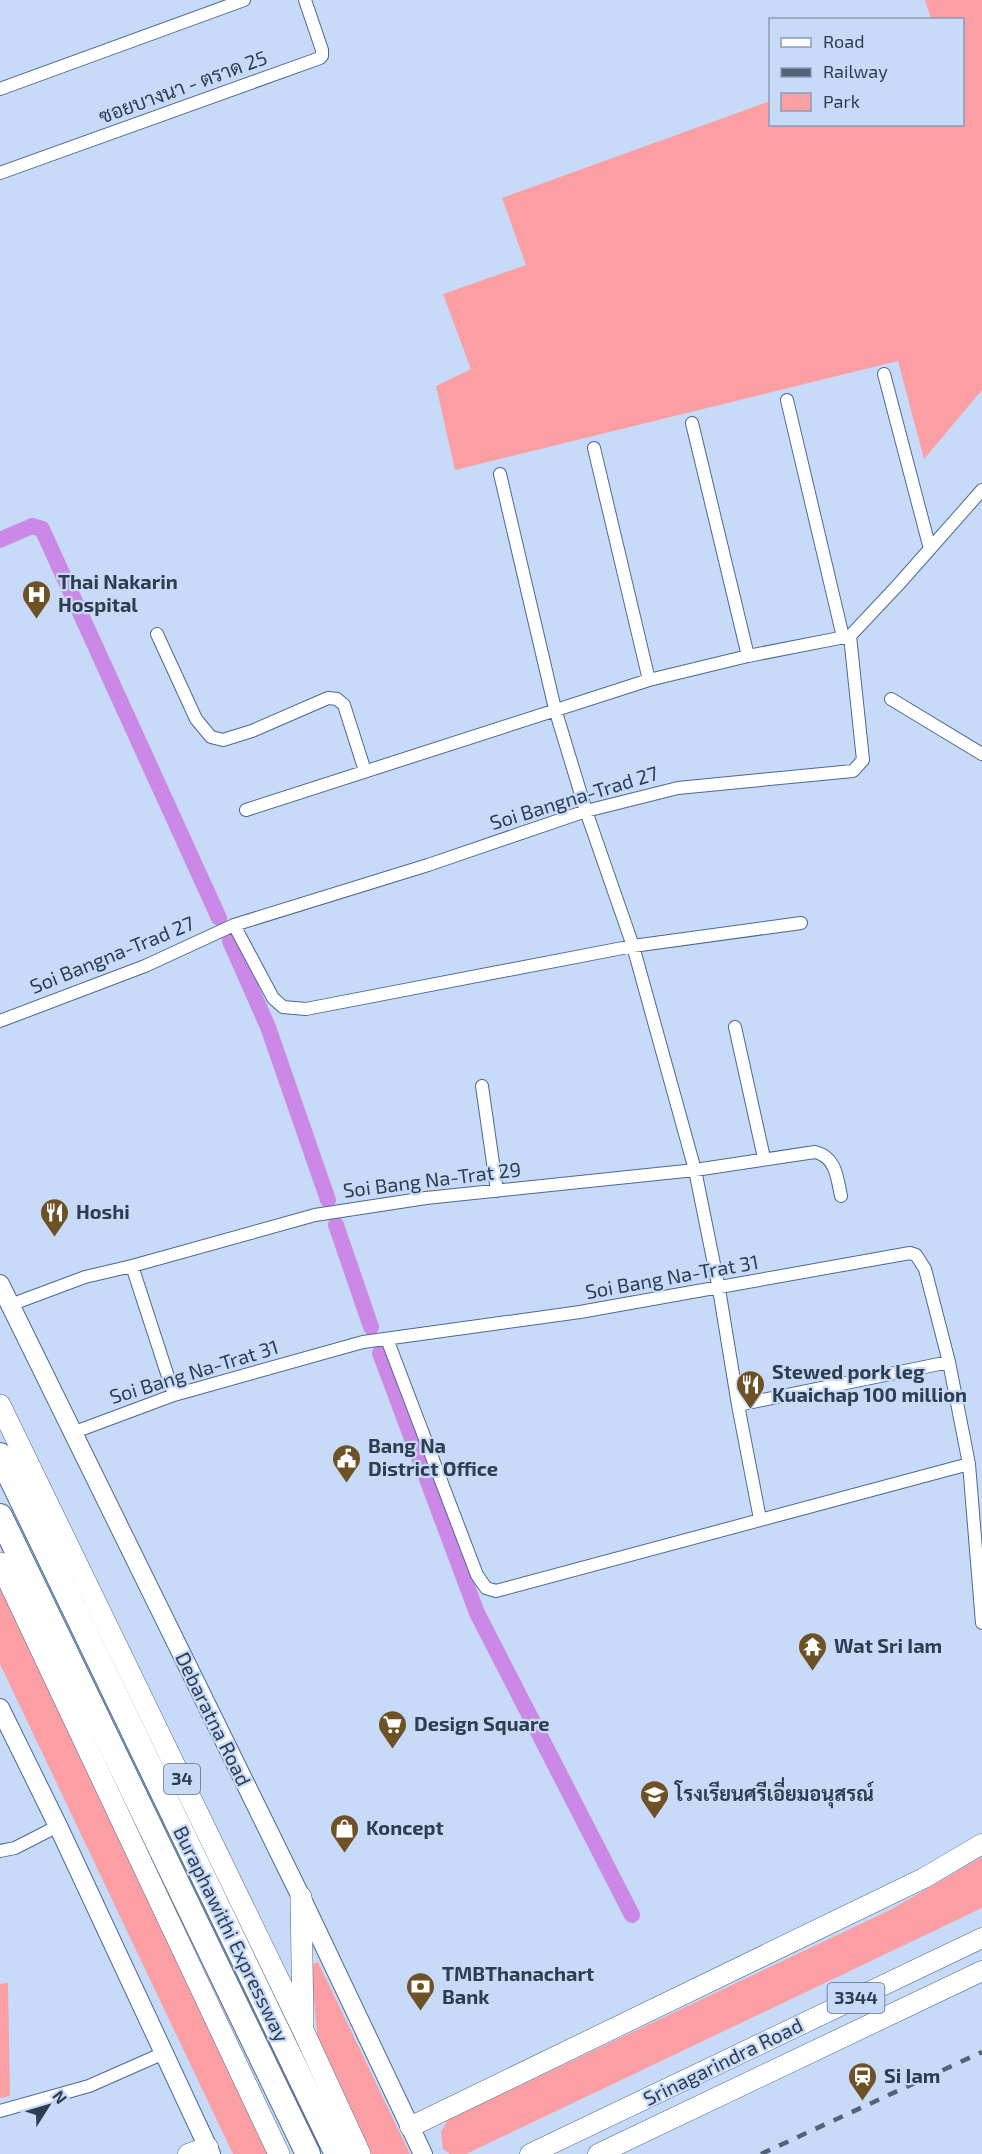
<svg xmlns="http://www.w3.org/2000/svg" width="982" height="2154" font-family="'Exo 2',Sarabun,sans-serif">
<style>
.green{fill:#fb9fa4}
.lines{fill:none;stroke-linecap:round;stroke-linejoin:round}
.canal{stroke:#cc88e6;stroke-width:16}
.minor-casing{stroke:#4b6993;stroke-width:14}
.secondary-casing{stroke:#4b6993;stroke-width:20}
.primary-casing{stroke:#4b6993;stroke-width:21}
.trunk-casing{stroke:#4b6993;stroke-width:22}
.motorway-casing{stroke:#4b6993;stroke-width:26}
.minor{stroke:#fff;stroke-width:12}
.secondary{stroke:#fff;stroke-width:18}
.primary{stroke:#fff;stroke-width:20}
.trunk{stroke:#fff;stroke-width:21}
.motorway{stroke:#fff;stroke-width:24}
.rail{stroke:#526277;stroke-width:4.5;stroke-dasharray:10 10;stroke-linecap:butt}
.labels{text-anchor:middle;stroke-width:4.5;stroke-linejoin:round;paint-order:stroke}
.shield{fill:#c7dbf8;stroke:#5d6c82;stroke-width:1.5}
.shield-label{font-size:18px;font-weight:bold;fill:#2f3d50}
.street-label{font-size:20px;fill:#2f3d50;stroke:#c7dbf8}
.poi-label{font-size:20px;font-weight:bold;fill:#2f3d50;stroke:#c7dbf8;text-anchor:start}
</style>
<rect width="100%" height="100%" fill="#c7dbf8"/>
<!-- green -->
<path class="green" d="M 925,0 L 982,0 L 982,390 L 924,459 L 898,361 L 455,470 L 436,386 L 471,369 L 443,294 L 526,265 L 502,198 L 770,101 L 770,124 L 962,124 L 962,20 L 931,19 Z
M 0,1587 L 270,2154 L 233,2154 L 0,1664 Z
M 982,1857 L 982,1908 L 466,2154 L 450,2154 L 443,2149 L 441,2132 L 450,2116 L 506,2092 L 890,1910 Z
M 318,1962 L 410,2154 L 368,2154 L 318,2044 L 311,1965 Z
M 8,1983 L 10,2096 L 0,2098 L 0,1984 Z"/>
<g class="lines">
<!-- canal -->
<path class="canal" d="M 0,540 L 32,526 L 42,529 L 219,918
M 230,941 L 268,1027 L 328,1200
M 336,1225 L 371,1327
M 380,1353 L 477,1613 L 632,1915"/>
<defs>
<path id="minor" d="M 0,89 L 244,0
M 0,173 L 320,58 L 322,56 L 322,50 L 305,0
M 884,374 L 930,549
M 787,400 L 843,637
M 692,423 L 748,656
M 594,448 L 649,680
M 500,474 L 555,709 L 586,811 L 633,946 L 695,1170 L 719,1289 L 738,1405 L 760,1519
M 157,634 L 196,719 L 211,737 L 223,740 L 252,731 L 328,698 L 337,699 L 344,705 L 365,771
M 891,699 L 982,754
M 246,810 L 649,680 L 748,656 L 850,636
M 234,925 L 273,998 L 283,1007 L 306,1009 L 633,946 L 801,923
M 0,1021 L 145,966 L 234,925 L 428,865 L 586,811 L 678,788 L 853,771 L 863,760 L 850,636 L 898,585 L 982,490
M 735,1027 L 764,1158
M 482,1086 L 497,1191
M 132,1266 L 174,1395
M 10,1305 L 85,1277 L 132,1266 L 315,1215 L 426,1198 L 695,1170 L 815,1152 C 836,1157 837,1177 841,1196
M 387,1339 L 477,1575 L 486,1588 L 496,1591 L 969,1464
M 738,1405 L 949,1362
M 72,1433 L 174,1395 L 363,1342 L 580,1312 L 910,1253 L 916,1255 L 925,1269 L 949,1362 L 969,1464 L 982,1623
M 0,1851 L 15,1848 L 58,1826
M 0,2111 L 89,2086 L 164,2053"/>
<path id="secondary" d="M 0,1284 L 301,1897 L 423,2154
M 0,1708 L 58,1826 L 211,2154"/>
<path id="primary" d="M 410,2127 L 924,1878 L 982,1844
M 188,2154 L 208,2147
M 530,2154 L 982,1938
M 598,2154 L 982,1971"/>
<path id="trunk" d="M 0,1405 L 303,2030 L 360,2154
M 0,1563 L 279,2154
M 301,1897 L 303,2023"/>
<path id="motorway" d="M 0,1455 L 337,2154
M 0,1516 L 308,2154"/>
</defs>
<!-- minor casing -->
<use href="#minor" class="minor-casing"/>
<!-- secondary casing -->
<use href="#secondary" class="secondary-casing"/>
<!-- primary casing -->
<use href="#primary" class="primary-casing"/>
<!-- trunk casing -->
<use href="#trunk" class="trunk-casing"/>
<!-- motorway casing -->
<use href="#motorway" class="motorway-casing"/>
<!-- minor -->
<use href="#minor" class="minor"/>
<!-- secondary -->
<use href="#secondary" class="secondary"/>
<!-- primary -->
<use href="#primary" class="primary"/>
<!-- trunk -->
<use href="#trunk" class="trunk"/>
<!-- motorway -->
<use href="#motorway" class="motorway"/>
<!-- rail -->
<path class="rail" d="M 761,2154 L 982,2052"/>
</g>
<!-- icons -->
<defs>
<symbol id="hospital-pin" viewBox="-11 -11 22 30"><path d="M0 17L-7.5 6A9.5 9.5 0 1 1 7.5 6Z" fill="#6e5124" stroke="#c7dbf8"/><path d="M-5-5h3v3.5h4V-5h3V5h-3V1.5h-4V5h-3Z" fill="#fff"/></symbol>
<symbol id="restaurant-pin" viewBox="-11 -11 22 30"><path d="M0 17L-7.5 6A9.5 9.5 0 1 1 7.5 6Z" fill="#6e5124" stroke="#c7dbf8"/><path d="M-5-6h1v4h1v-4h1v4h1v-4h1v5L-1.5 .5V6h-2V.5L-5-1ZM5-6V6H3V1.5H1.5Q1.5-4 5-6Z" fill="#fff"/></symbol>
<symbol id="civic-pin" viewBox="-11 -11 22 30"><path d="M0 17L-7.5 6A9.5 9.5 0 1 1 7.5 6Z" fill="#6e5124" stroke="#c7dbf8"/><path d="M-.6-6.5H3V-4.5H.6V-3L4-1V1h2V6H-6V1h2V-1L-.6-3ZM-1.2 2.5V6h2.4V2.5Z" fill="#fff"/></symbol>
<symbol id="temple-pin" viewBox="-11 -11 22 30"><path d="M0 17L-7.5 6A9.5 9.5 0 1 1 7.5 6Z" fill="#6e5124" stroke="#c7dbf8"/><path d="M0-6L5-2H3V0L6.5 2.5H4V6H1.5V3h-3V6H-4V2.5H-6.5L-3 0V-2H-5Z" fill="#fff"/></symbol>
<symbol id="supermarket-pin" viewBox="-11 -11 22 30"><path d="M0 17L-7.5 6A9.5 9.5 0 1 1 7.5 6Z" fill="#6e5124" stroke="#c7dbf8"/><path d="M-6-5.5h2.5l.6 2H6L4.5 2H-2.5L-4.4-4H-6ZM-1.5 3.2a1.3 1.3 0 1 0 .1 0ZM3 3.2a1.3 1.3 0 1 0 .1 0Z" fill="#fff"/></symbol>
<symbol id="school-pin" viewBox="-11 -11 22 30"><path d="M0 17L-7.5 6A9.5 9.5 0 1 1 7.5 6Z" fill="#6e5124" stroke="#c7dbf8"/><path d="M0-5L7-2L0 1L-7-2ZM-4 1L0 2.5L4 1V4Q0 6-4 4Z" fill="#fff"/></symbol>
<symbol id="shop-pin" viewBox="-11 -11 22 30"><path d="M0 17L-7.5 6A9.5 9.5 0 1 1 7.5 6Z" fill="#6e5124" stroke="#c7dbf8"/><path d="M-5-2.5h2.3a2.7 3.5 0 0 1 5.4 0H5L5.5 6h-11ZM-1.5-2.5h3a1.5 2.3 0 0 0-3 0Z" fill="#fff"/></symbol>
<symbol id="bank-pin" viewBox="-11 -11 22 30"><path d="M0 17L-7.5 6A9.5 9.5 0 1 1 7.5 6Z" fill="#6e5124" stroke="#c7dbf8"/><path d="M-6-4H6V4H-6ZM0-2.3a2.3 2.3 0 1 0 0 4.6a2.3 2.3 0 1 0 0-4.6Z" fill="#fff"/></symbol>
<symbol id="station-pin" viewBox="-11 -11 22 30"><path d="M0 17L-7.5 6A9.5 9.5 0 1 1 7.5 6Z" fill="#6e5124" stroke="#c7dbf8"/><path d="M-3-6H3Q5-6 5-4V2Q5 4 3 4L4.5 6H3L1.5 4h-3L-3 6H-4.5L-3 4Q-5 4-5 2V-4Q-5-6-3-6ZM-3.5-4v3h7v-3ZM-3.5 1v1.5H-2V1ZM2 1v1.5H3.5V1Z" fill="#fff"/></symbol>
</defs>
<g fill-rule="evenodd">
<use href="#hospital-pin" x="20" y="578" width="33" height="45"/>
<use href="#restaurant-pin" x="38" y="1196" width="33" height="45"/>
<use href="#restaurant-pin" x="734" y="1368" width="33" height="45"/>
<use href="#civic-pin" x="330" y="1442" width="33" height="45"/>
<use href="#temple-pin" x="796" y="1630" width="33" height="45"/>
<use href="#supermarket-pin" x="376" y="1708" width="33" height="45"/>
<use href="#school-pin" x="638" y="1778" width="33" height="45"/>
<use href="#shop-pin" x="328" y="1812" width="33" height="45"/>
<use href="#bank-pin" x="404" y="1970" width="33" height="45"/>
<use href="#station-pin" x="846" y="2060" width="33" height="45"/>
</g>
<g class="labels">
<!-- shield labels -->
<g class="shield">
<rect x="164" y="1764" width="36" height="30" rx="4.5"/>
<rect x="827.5" y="1983" width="57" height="30" rx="4.5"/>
</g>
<g class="shield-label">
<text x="182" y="1785">34</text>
<text x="856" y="2004">3344</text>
</g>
<!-- street labels -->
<g class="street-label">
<text transform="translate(183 87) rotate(-20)" y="7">ซอยบางนา - ตราด 25</text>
<text transform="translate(574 798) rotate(-17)" y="7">Soi Bangna-Trad 27</text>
<text transform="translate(112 955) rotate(-22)" y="7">Soi Bangna-Trad 27</text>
<text transform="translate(432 1180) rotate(-7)" y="7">Soi Bang Na-Trat 29</text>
<text transform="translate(672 1277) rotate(-10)" y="7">Soi Bang Na-Trat 31</text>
<text transform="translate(194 1372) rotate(-17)" y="7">Soi Bang Na-Trat 31</text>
<text transform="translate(213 1719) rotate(64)" y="7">Debaratna Road</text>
<text transform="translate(231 1934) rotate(64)" y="7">Buraphawithi Expressway</text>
<text transform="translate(723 2062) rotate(-26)" y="7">Srinagarindra Road</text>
</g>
<!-- poi labels -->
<g class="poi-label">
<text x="58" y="589">Thai Nakarin<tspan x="58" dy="23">Hospital</tspan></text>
<text x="76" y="1219">Hoshi</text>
<text x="772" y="1379">Stewed pork leg<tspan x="772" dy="23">Kuaichap 100 million</tspan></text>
<text x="368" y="1453">Bang Na<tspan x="368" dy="23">District Office</tspan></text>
<text x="834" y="1653">Wat Sri Iam</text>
<text x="414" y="1731">Design Square</text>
<text x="675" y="1801">โรงเรียนศรีเอี่ยมอนุสรณ์</text>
<text x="366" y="1835">Koncept</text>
<text x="442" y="1981">TMBThanachart<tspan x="442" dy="23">Bank</tspan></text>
<text x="884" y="2083">Si Iam</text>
</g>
</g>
<!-- legend -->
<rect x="769" y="18" width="195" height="108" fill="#c7dbf8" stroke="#8a9cb5" stroke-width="1.5"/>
<rect x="781" y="38" width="30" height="9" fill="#ffffff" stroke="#8a9cb5" stroke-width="1.5"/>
<text x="823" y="48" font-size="18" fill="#2f3d50">Road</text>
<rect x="781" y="68" width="30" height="9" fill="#526277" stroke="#8a9cb5" stroke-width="1.5"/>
<text x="823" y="78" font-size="18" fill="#2f3d50">Railway</text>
<rect x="781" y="93" width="30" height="18" fill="#fb9fa4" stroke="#8a9cb5" stroke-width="1.5"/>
<text x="823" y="108" font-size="18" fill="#2f3d50">Park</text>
<!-- north arrow -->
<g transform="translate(48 2106) rotate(53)" stroke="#c7dbf8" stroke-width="4.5" paint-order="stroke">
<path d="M0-4.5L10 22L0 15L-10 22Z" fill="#2f3d50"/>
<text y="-9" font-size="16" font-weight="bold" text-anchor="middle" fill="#2f3d50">N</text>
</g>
</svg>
